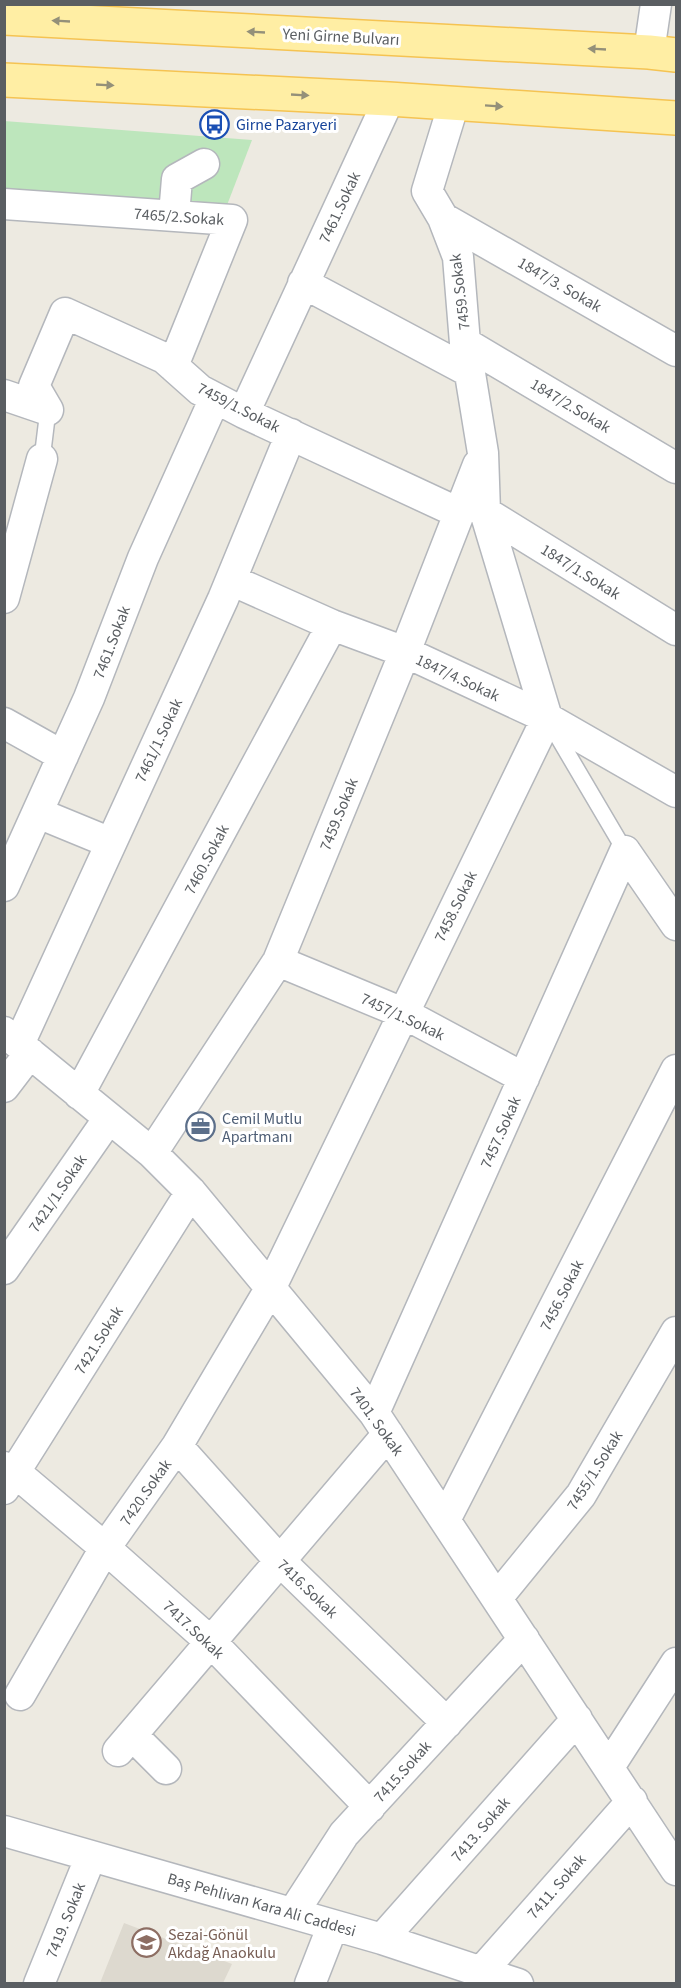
<svg xmlns="http://www.w3.org/2000/svg" width="681" height="1988" font-family="'Source Sans 3',sans-serif">
<style>
.education{fill:#ddd9cf}
.green{fill:#bde6bc}
.lines{fill:none;stroke-linecap:round;stroke-linejoin:round}
.lane-casing{stroke:#b4b7bc;stroke-width:18}
.street-casing{stroke:#b4b7bc;stroke-width:33}
.primary-casing{stroke:#f5c352;stroke-width:36}
.lane{stroke:#fff;stroke-width:15}
.street{stroke:#fff;stroke-width:30}
.primary{stroke:#ffeea4;stroke-width:33}
.oneway{fill:#949079}
.labels{text-anchor:middle;stroke-width:6;stroke-linejoin:round;paint-order:stroke}
.street-label{font-size:16px;fill:#5a5e62;stroke:#fff}
.transit-label{font-size:16px;fill:#164399;stroke:#fff;text-anchor:start}
.service-label{font-size:16px;fill:#4e5e75;stroke:#fff;text-anchor:start}
.education-label{font-size:16px;fill:#785e54;stroke:#fff;text-anchor:start}
</style>
<rect width="100%" height="100%" fill="#edeae1"/>
<!-- education -->
<path class="education" d="M 124,1923 L 232,1964 L 223,1983 L 100,1983 Z"/>
<!-- green -->
<path class="green" d="M 4,121 L 252,140 L 219,226 L 5,210 Z"/>
<g class="lines">
<defs>
<path id="lane" d="M 42,459 L 48,410
M 552,727 L 625,851"/>
<path id="street" d="M 649,52 L 656,4
M 4,204 L 232,220 L 173,366
M 174,215 L 177,179 L 204,164
M 443,218 L 676,351
M 303,283 L 470,372
M 465,343 L 676,468
M 4,395 L 48,410
M 48,410 L 34,386 L 65,313 L 164,358 L 200,390 L 244,413 L 459,513
M 244,413 L 389,99
M 485,512 L 676,630
M 231,580 L 332,625 L 405,652 L 547,718 L 676,792
M 4,598 L 42,459
M 4,723 L 63,756
M 38,813 L 111,843
M 625,851 L 676,925
M 4,886 L 89,698 L 143,558 L 215,398
M 278,961 L 403,1013 L 524,1078
M 4,1032 L 152,1153 L 191,1192 L 374,1413 L 676,1870
M 19,1044 L 223,599 L 291,434
M 4,1087 L 30,1053
M 79,1094 L 332,625
M 152,1153 L 278,961 L 405,652 L 478,465
M 4,1269 L 109,1118
M 374,1413 L 625,851
M 177,1446 L 280,1561 L 447,1723
M 4,1467 L 15,1472 L 105,1548 L 212,1643 L 370,1807
M 4,1489 L 191,1192
M 445,1520 L 676,1070
M 497,1598 L 581,1495 L 676,1332
M 20,1695 L 105,1548 L 177,1446 L 270,1289 L 547,718 L 485,512 L 483,453 L 465,343 L 458,257 L 443,218 L 427,191 L 454,103
M 132,1735 L 166,1769
M 118,1751 L 388,1434
M 609,1767 L 676,1663
M 4,1831 L 382,1939 L 518,1984
M 293,1913 L 344,1834 L 524,1639
M 382,1939 L 577,1719
M 39,1984 L 91,1856
M 310,1984 L 333,1925
M 476,1984 L 481,1972 L 632,1801"/>
<path id="primary" d="M 4,18 L 649,52 L 676,55
M 4,80 L 389,99 L 676,118"/>
</defs>
<!-- lane casing -->
<use href="#lane" class="lane-casing"/>
<!-- street casing -->
<use href="#street" class="street-casing"/>
<!-- primary casing -->
<use href="#primary" class="primary-casing"/>
<!-- lane -->
<use href="#lane" class="lane"/>
<!-- street -->
<use href="#street" class="street"/>
<!-- primary -->
<use href="#primary" class="primary"/>
</g>
<!-- one-way arrows -->
<defs><path id="oneway-solid" d="M-6-.8H1V-3.2L6.5 0L1 3.2V.8H-6Z" transform="scale(1.5)"/></defs>
<g class="oneway">
<use href="#oneway-solid" transform="translate(61 21) rotate(-177)"/>
<use href="#oneway-solid" transform="translate(256 32) rotate(-177)"/>
<use href="#oneway-solid" transform="translate(597 49) rotate(-177)"/>
<use href="#oneway-solid" transform="translate(105 85) rotate(3)"/>
<use href="#oneway-solid" transform="translate(300 95) rotate(3)"/>
<use href="#oneway-solid" transform="translate(494 106) rotate(4)"/>
</g>
<!-- icons -->
<defs>
<symbol id="bus-ring" viewBox="-11 -11 22 22"><circle r="9.5" fill="#fff" stroke="#1a4fb4" stroke-width="1.5"/><path d="M-5-6H5V4H4V6H2V4H-2V6H-4V4H-5ZM-3.5-4V0h7V-4ZM-3.5 1.2v1.5H-2V1.2ZM2 1.2v1.5H3.5V1.2Z" fill="#1a4fb4"/></symbol>
<symbol id="office-ring" viewBox="-11 -11 22 22"><circle r="9.5" fill="#fff" stroke="#5c6f8a" stroke-width="1.5"/><path d="M-6-3h4V-5.5h4V-3h4V5H-6ZM-1-4.5V-3h2v-1.5ZM-6 0V1H6V0Z" fill="#5c6f8a"/></symbol>
<symbol id="school-ring" viewBox="-11 -11 22 22"><circle r="9.5" fill="#fff" stroke="#8d6e63" stroke-width="1.5"/><path d="M0-5L7-2L0 1L-7-2ZM-4 1L0 2.5L4 1V4Q0 6-4 4Z" fill="#8d6e63"/></symbol>
</defs>
<g fill-rule="evenodd">
<use href="#bus-ring" x="198" y="108" width="33" height="33"/>
<use href="#office-ring" x="184" y="1110" width="33" height="33"/>
<use href="#school-ring" x="130" y="1926" width="33" height="33"/>
</g>
<g class="labels">
<!-- street labels -->
<g class="street-label">
<text transform="translate(341 36) rotate(3)" y="6">Yeni Girne Bulvarı</text>
<text transform="translate(339 207) rotate(-65)" y="6">7461.Sokak</text>
<text transform="translate(179 216) rotate(4)" y="6">7465/2.Sokak</text>
<text transform="translate(560 284) rotate(30)" y="6">1847/3. Sokak</text>
<text transform="translate(459 292) rotate(-97)" y="6">7459.Sokak</text>
<text transform="translate(571 405) rotate(31)" y="6">1847/2.Sokak</text>
<text transform="translate(239 407) rotate(27)" y="6">7459/1.Sokak</text>
<text transform="translate(581 571) rotate(32)" y="6">1847/1.Sokak</text>
<text transform="translate(111 642) rotate(-69)" y="6">7461.Sokak</text>
<text transform="translate(458 677) rotate(25)" y="6">1847/4.Sokak</text>
<text transform="translate(158 740) rotate(-65)" y="6">7461/1.Sokak</text>
<text transform="translate(338 814) rotate(-68)" y="6">7459.Sokak</text>
<text transform="translate(206 859) rotate(-62)" y="6">7460.Sokak</text>
<text transform="translate(455 906) rotate(-64)" y="6">7458.Sokak</text>
<text transform="translate(403 1016) rotate(25)" y="6">7457/1.Sokak</text>
<text transform="translate(500 1132) rotate(-66)" y="6">7457.Sokak</text>
<text transform="translate(57 1193) rotate(-56)" y="6">7421/1.Sokak</text>
<text transform="translate(561 1295) rotate(-63)" y="6">7456.Sokak</text>
<text transform="translate(98 1340) rotate(-58)" y="6">7421.Sokak</text>
<text transform="translate(377 1421) rotate(54)" y="6">7401. Sokak</text>
<text transform="translate(594 1470) rotate(-58)" y="6">7455/1.Sokak</text>
<text transform="translate(145 1492) rotate(-55)" y="6">7420.Sokak</text>
<text transform="translate(308 1588) rotate(44)" y="6">7416.Sokak</text>
<text transform="translate(194 1629) rotate(43)" y="6">7417.Sokak</text>
<text transform="translate(402 1771) rotate(-48)" y="6">7415.Sokak</text>
<text transform="translate(480 1829) rotate(-49)" y="6">7413. Sokak</text>
<text transform="translate(556 1886) rotate(-49)" y="6">7411. Sokak</text>
<text transform="translate(262 1904) rotate(16)" y="6">Baş Pehlivan Kara Ali Caddesi</text>
<text transform="translate(65 1920) rotate(-68)" y="6">7419. Sokak</text>
</g>
<!-- transit labels -->
<g class="transit-label">
<text x="236" y="130">Girne Pazaryeri</text>
</g>
<!-- service labels -->
<g class="service-label">
<text x="222" y="1124">Cemil Mutlu<tspan x="222" dy="18">Apartmanı</tspan></text>
</g>
<!-- education labels -->
<g class="education-label">
<text x="168" y="1940">Sezai-Gönül<tspan x="168" dy="18">Akdağ Anaokulu</tspan></text>
</g>
</g>
<!-- border -->
<rect width="681" height="1988" fill="none" stroke="#5a5e62" stroke-width="12"/>
</svg>
